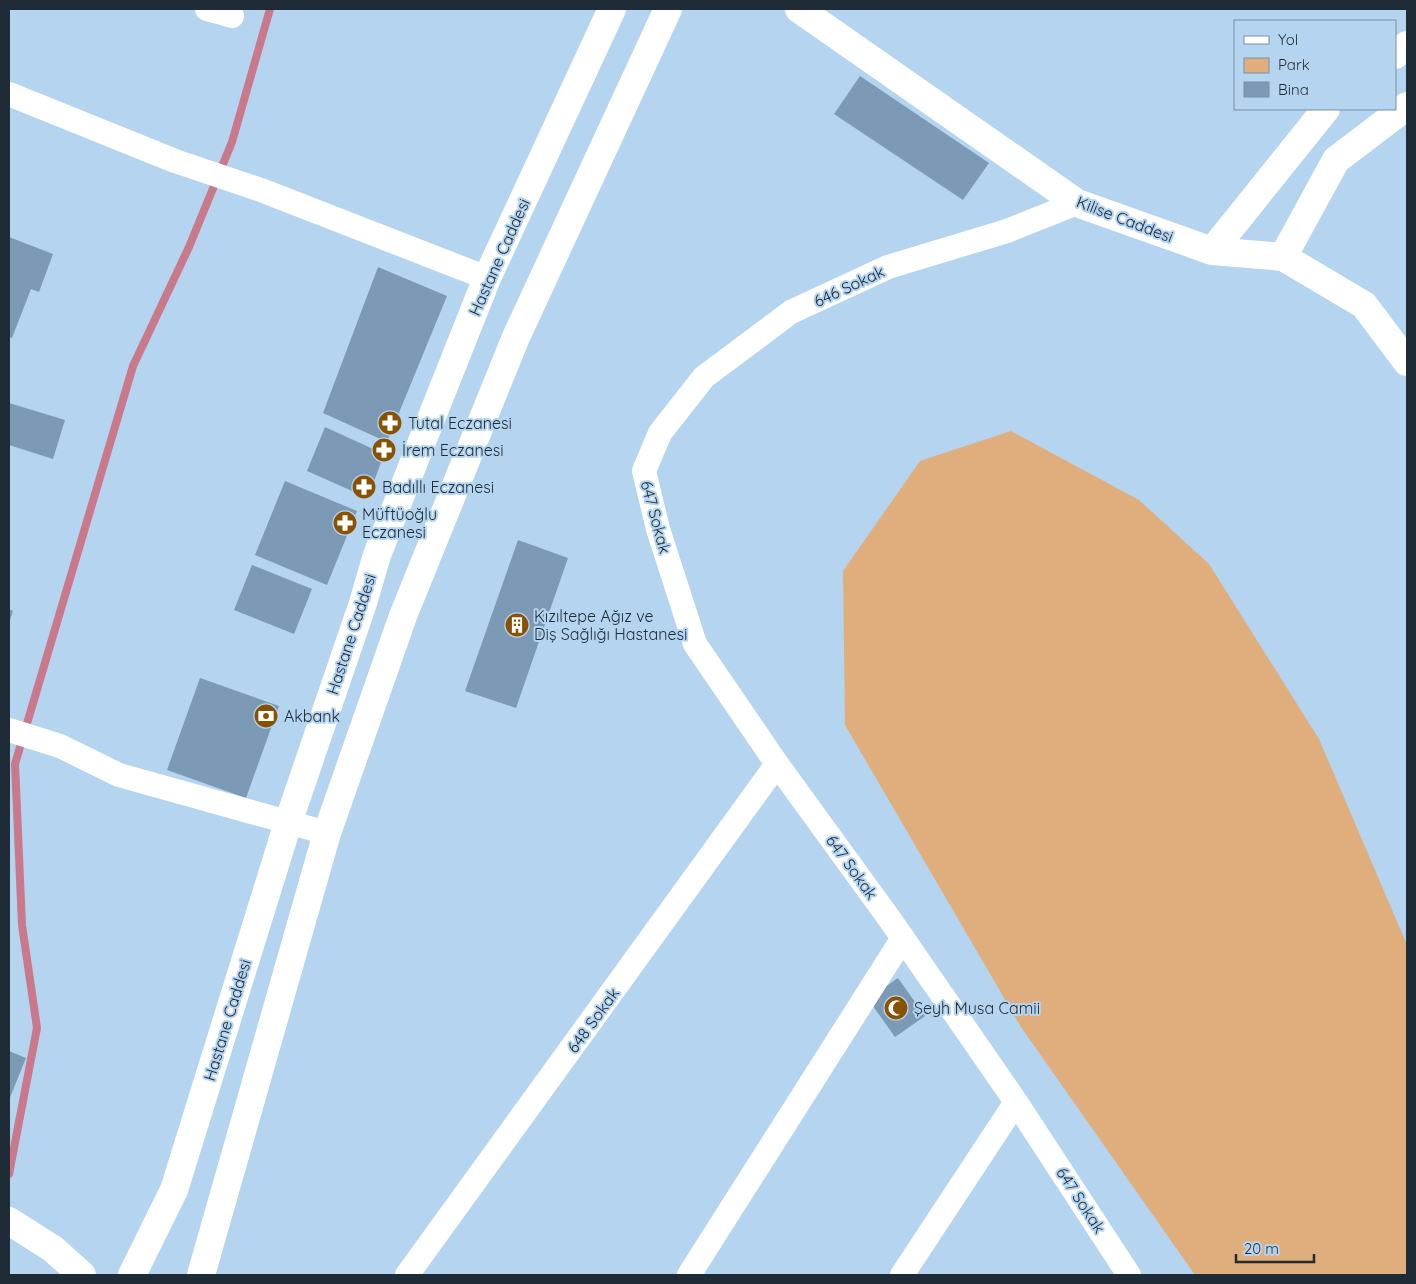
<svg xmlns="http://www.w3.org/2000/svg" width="1416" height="1284" font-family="Quicksand,sans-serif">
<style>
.green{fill:#dfae7c}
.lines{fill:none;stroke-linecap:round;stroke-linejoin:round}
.stream{stroke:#c9798b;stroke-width:8}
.building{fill:#7c9ab5}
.minor{stroke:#fff;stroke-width:24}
.tertiary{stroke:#fff;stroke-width:28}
.secondary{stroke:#fff;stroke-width:28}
.labels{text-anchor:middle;stroke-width:4;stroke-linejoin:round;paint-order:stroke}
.street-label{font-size:16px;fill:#1f2b36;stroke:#b4d4f0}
.poi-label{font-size:16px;fill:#1f2b36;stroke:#b4d4f0;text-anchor:start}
</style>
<rect width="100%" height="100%" fill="#b4d4f0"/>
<!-- green -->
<path class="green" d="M 1011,431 L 1139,500 L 1209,564 L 1319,739 L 1407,945 L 1407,1275 L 1195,1275 L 1021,1027 L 845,725 L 843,571 L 920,461 Z"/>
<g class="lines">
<!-- stream -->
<path class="stream" d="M 9,1174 L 37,1028 L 22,925 L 15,764 L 133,366 L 189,247 L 232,142 L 270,9"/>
</g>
<!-- building -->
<path class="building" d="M 860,76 L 989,163 L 963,200 L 834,114 Z
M 9,237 L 53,254 L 39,292 L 31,289 L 12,338 L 9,337 Z
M 378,267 L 447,296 L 387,442 L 323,413 Z
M 9,403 L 65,420 L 53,459 L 9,445 Z
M 325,427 L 384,454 L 368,498 L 307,471 Z
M 285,481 L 357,511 L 327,585 L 255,555 Z
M 518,540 L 568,558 L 516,708 L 465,691 Z
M 252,565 L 312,589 L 294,634 L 234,610 Z
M 9,609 L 13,611 L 9,623 Z
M 200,678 L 279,706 L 246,798 L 167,770 Z
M 898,978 L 925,1016 L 895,1037 L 868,999 Z
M 9,1051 L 26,1058 L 9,1100 Z"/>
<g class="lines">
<!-- minor -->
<path class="minor" d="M 207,9 L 232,16
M 9,94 L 175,161 L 261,190 L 487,278
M 1077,203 L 1007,231 L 888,267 L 791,312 L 704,377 L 660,433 L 644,471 L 658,529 L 695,644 L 777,764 L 891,921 L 1016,1102 L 1129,1275
M 9,730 L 60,746 L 119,775 L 327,833
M 407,1275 L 777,764
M 689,1275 L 903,938
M 902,1275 L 1016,1102"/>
<!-- tertiary -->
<path class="tertiary" d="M 799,9 L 1077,203 L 1212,251 L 1283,257 L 1364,305 L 1407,362
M 1395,55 L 1407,45
M 1212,251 L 1326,109
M 1283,257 L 1336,160 L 1407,106"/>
<!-- secondary -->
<path class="secondary" d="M 9,1221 L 53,1249 L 82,1275
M 132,1275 L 174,1190 L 288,823 L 363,603 L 377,555 L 487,278 L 612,9
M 201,1275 L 327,833 L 403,616 L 516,337 L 668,9"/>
</g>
<!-- icons -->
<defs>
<symbol id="pharmacy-disc" viewBox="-11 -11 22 22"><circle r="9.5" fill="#895202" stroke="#b4d4f0"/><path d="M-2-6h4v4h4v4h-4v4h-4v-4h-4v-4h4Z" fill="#fff"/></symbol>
<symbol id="building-disc" viewBox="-11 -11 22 22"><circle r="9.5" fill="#895202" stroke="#b4d4f0"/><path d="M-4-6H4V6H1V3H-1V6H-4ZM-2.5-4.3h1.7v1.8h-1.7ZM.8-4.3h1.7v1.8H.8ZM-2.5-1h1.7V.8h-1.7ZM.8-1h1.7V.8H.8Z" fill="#fff"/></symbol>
<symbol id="bank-disc" viewBox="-11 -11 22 22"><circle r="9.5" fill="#895202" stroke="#b4d4f0"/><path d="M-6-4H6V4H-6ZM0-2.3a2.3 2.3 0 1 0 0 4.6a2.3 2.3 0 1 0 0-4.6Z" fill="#fff"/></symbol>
<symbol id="mosque-disc" viewBox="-11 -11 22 22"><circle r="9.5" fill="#895202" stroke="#b4d4f0"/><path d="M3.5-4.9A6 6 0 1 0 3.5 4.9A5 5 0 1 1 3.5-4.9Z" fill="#fff"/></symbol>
</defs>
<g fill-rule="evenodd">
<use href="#pharmacy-disc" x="376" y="409" width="28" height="28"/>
<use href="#pharmacy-disc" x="370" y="436" width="28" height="28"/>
<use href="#pharmacy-disc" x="350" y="473" width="28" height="28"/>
<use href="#pharmacy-disc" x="331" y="509" width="28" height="28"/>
<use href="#building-disc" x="503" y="611" width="28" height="28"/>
<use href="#bank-disc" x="252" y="702" width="28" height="28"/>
<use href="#mosque-disc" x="882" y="994" width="28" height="28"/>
</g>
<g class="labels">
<!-- street labels -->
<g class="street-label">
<text transform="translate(1125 219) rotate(21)" y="6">Kilise Caddesi</text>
<text transform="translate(499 257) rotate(-66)" y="6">Hastane Caddesi</text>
<text transform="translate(849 286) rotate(-25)" y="6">646 Sokak</text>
<text transform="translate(656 517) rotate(75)" y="6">647 Sokak</text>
<text transform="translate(351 634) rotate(-72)" y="6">Hastane Caddesi</text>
<text transform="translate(852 867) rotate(54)" y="6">647 Sokak</text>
<text transform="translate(227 1020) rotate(-73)" y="6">Hastane Caddesi</text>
<text transform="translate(593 1020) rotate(-54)" y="6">648 Sokak</text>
<text transform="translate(1081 1200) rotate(57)" y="6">647 Sokak</text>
</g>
<!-- poi labels -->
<g class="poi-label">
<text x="408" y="429">Tutal Eczanesi</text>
<text x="402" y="456">İrem Eczanesi</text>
<text x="382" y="493">Badıllı Eczanesi</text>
<text x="362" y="520">Müftüoğlu<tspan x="362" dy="18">Eczanesi</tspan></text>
<text x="534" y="622">Kızıltepe Ağız ve<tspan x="534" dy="18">Diş Sağlığı Hastanesi</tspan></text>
<text x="284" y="722">Akbank</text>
<text x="914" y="1014">Şeyh Musa Camii</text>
</g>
</g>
<!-- border -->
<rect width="1416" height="1284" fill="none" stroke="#1f2b36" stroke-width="20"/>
<!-- legend -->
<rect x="1234" y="20" width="162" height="90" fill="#b4d4f0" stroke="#7890a6"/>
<rect x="1244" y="36" width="25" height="8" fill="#ffffff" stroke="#7890a6"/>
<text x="1278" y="45" font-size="15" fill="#1f2b36">Yol</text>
<rect x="1244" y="58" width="25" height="15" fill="#dfae7c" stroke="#7890a6"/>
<text x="1278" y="70" font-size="15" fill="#1f2b36">Park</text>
<rect x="1244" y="82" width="25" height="15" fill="#7c9ab5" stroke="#7890a6"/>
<text x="1278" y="95" font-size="15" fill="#1f2b36">Bina</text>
<!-- scale -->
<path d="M1236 1254v8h78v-8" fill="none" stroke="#1f2b36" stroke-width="2.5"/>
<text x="1244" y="1254" font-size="15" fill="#1f2b36" stroke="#b4d4f0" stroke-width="4" paint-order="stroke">20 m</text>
</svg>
